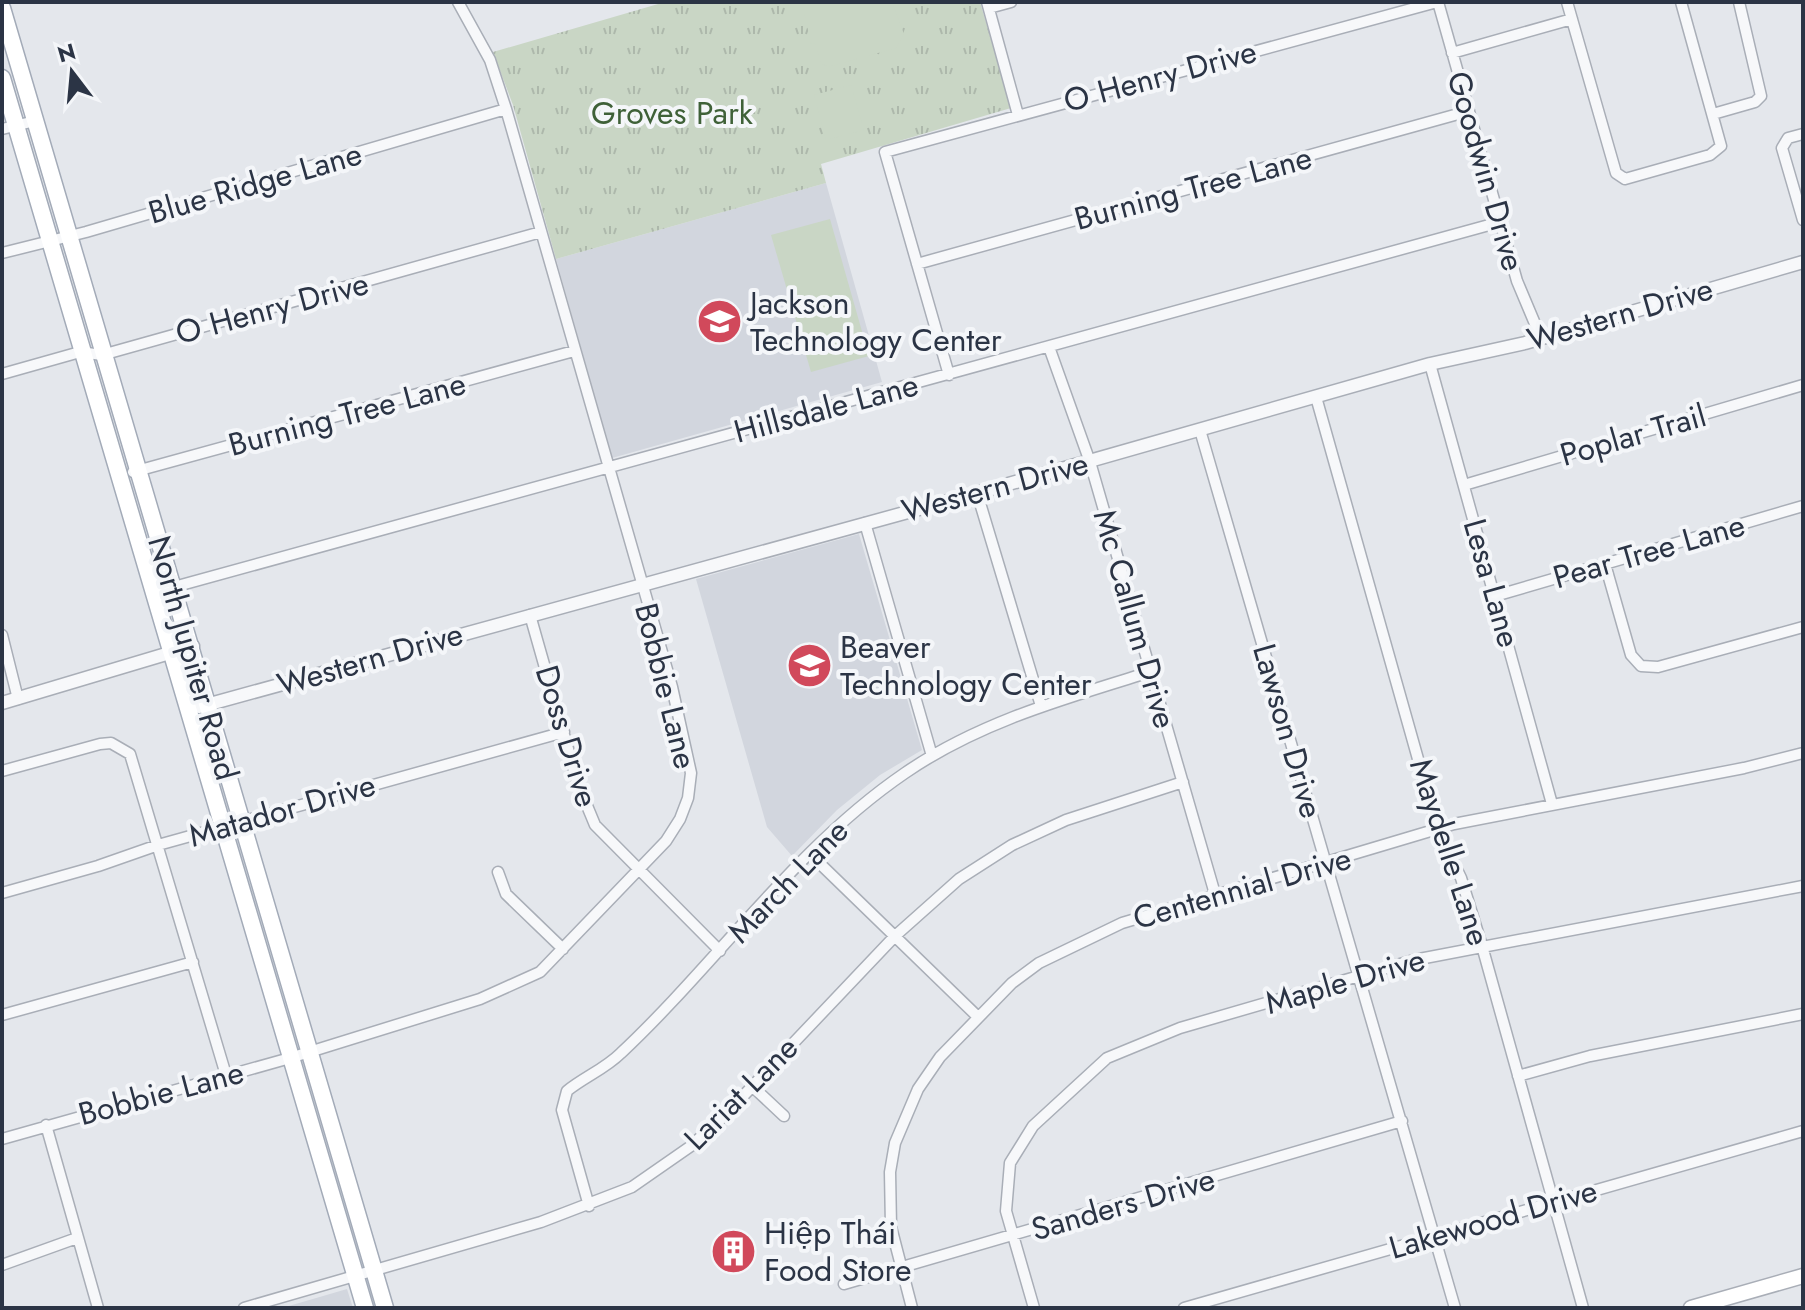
<svg xmlns="http://www.w3.org/2000/svg" width="1805" height="1310" font-family="Jost,sans-serif">
<style>
.built{fill:#d2d6de}
.grass{fill:url(#grass-tufts)}
.pitch{fill:#c9d6c5}
.lines{fill:none;stroke-linecap:round;stroke-linejoin:round}
.minor-casing{stroke:#a9aeb7;stroke-width:13}
.tertiary-casing{stroke:#a9aeb7;stroke-width:15}
.secondary-casing{stroke:#a9aeb7;stroke-width:17}
.primary-casing{stroke:#a3abb8;stroke-width:19}
.minor{stroke:#f7f8fa;stroke-width:10}
.tertiary{stroke:#f7f8fa;stroke-width:12}
.secondary{stroke:#fff;stroke-width:14}
.primary{stroke:#fff;stroke-width:16}
.labels{text-anchor:middle;stroke-width:8;stroke-linejoin:round;paint-order:stroke}
.street-label{font-size:32px;fill:#2b3445;stroke:#f4f6f9}
.park-label{font-size:32px;fill:#3f6138;stroke:#f4f6f9}
.poi-label{font-size:32px;fill:#2b3445;stroke:#f4f6f9;text-anchor:start}
</style>
<defs>
<pattern id="grass-tufts" width="24" height="20" patternUnits="userSpaceOnUse" patternTransform="scale(2)"><rect width="24" height="20" fill="#c9d6c5"/><path d="M3 7l-1-3M5 7V3M7 7l1-3M15 17l-1-3M17 17v-4M19 17l1-3" fill="none" stroke="#adb8ab"/></pattern>
</defs>
<rect width="100%" height="100%" fill="#e4e7ec"/>
<!-- built -->
<path class="built" d="M 826,183 L 882,382 L 612,458 L 556,259 Z
M 859,534 L 922,750 L 880,775 L 837,810 L 792,856 L 767,827 L 696,579 Z
M 347,1289 L 353,1308 L 282,1308 Z"/>
<!-- grass -->
<path class="grass" d="M 665,2 L 980,2 L 1011,108 L 821,164 L 826,183 L 556,259 L 513,105 L 493,52 Z"/>
<!-- pitch -->
<path class="pitch" d="M 802,2 L 892,2 L 904,34 L 896,48 L 828,67 L 821,63 L 815,43 L 811,44 Z
M 851,85 L 864,130 L 826,140 L 814,95 Z
M 830,219 L 869,356 L 811,372 L 771,235 Z"/>
<g class="lines">
<defs>
<path id="minor" d="M 987,2 L 1018,115
M 1438,2 L 1517,281 L 1541,338
M 1567,2 L 1616,173 L 1625,179 L 1710,155 L 1721,146 L 1681,2
M 989,8 L 1011,2
M 1452,53 L 1572,19
M 1713,114 L 1755,102 L 1761,96 L 1739,2
M 2,129 L 35,121
M 1803,134 L 1788,138 L 1782,148 L 1803,220
M 2,253 L 86,232 L 506,109
M 917,264 L 1469,111
M 1049,347 L 1090,462 L 1215,894
M 1430,364 L 1552,804
M 2,374 L 80,352 L 102,355 L 541,232
M 949,375 L 885,152 L 1437,2
M 1316,397 L 1438,830 L 1461,878 L 1482,946 L 1583,1308
M 1200,430 L 1455,1308
M 133,472 L 574,351
M 1464,485 L 1803,385
M 977,493 L 1041,706
M 865,523 L 932,756
M 1605,564 L 1631,655 L 1641,666 L 1658,667 L 1803,627
M 152,593 L 1500,222
M 1495,596 L 1803,506
M 530,615 L 578,784 L 595,825 L 720,951
M 2,635 L 18,699
M 2,771 L 100,744 L 111,743 L 130,754 L 226,1075
M 811,855 L 977,1016
M 498,872 L 506,894 L 563,949
M 2,893 L 98,866 L 158,845 L 564,732
M 2,1015 L 193,962
M 1518,1076 L 1590,1056 L 1803,1014
M 752,1086 L 784,1116
M 46,1125 L 98,1308
M 2,1139 L 290,1058 L 480,999 L 540,972 L 666,841 L 680,819 L 688,798 L 691,773 L 672,687 L 506,109 L 490,60 L 458,2
M 589,1206 L 562,1110 L 567,1091 C 584,1077 605,1069 621,1053 C 717,963 795,848 905,773 C 979,722 1066,698 1150,672
M 2,1265 L 77,1238
M 844,1284 L 1402,1121
M 244,1308 L 541,1222 L 632,1187 L 691,1146 L 727,1113 L 895,936 L 959,879 L 1012,845 L 1066,820 L 1183,782
M 912,1308 L 891,1227 L 890,1172 L 895,1143 L 918,1089 L 940,1057 L 1012,983 L 1039,963 L 1122,923 L 1454,824 L 1744,768 L 1803,753
M 1034,1308 L 1006,1211 L 1010,1163 L 1033,1126 L 1107,1058 L 1180,1028 L 1414,960 L 1803,886
M 1184,1308 L 1803,1131"/>
<path id="tertiary" d="M 2,703 L 193,646
M 199,707 L 977,493 L 1430,364 L 1525,343 L 1803,262"/>
<path id="secondary" d="M 1691,1308 L 1803,1276"/>
<path id="primary" d="M 2,8 L 385,1308
M 2,78 L 365,1308"/>
</defs>
<!-- minor casing -->
<use href="#minor" class="minor-casing"/>
<!-- tertiary casing -->
<use href="#tertiary" class="tertiary-casing"/>
<!-- secondary casing -->
<use href="#secondary" class="secondary-casing"/>
<!-- primary casing -->
<use href="#primary" class="primary-casing"/>
<!-- minor -->
<use href="#minor" class="minor"/>
<!-- tertiary -->
<use href="#tertiary" class="tertiary"/>
<!-- secondary -->
<use href="#secondary" class="secondary"/>
<!-- primary -->
<use href="#primary" class="primary"/>
</g>
<!-- icons -->
<defs>
<symbol id="school-disc" viewBox="-11 -11 22 22"><circle r="9.5" fill="#d1495b" stroke="#f4f6f9"/><path d="M0-5L7-2L0 1L-7-2ZM-4 1L0 2.5L4 1V4Q0 6-4 4Z" fill="#fff"/></symbol>
<symbol id="building-disc" viewBox="-11 -11 22 22"><circle r="9.5" fill="#d1495b" stroke="#f4f6f9"/><path d="M-4-6H4V6H1V3H-1V6H-4ZM-2.5-4.3h1.7v1.8h-1.7ZM.8-4.3h1.7v1.8H.8ZM-2.5-1h1.7V.8h-1.7ZM.8-1h1.7V.8H.8Z" fill="#fff"/></symbol>
</defs>
<g fill-rule="evenodd">
<use href="#school-disc" x="694" y="296" width="51" height="51"/>
<use href="#school-disc" x="784" y="640" width="51" height="51"/>
<use href="#building-disc" x="708" y="1226" width="51" height="51"/>
</g>
<g class="labels">
<!-- street labels -->
<g class="street-label">
<text transform="translate(1160 76) rotate(-15)" y="11">O Henry Drive</text>
<text transform="translate(1486 171) rotate(74)" y="11">Goodwin Drive</text>
<text transform="translate(255 183) rotate(-16)" y="11">Blue Ridge Lane</text>
<text transform="translate(1193 188) rotate(-15)" y="11">Burning Tree Lane</text>
<text transform="translate(272 308) rotate(-15)" y="11">O Henry Drive</text>
<text transform="translate(1620 314) rotate(-16)" y="11">Western Drive</text>
<text transform="translate(826 408) rotate(-15)" y="11">Hillsdale Lane</text>
<text transform="translate(347 414) rotate(-15)" y="11">Burning Tree Lane</text>
<text transform="translate(1633 435) rotate(-16)" y="11">Poplar Trail</text>
<text transform="translate(995 487) rotate(-15)" y="11">Western Drive</text>
<text transform="translate(1649 551) rotate(-16)" y="11">Pear Tree Lane</text>
<text transform="translate(1492 583) rotate(74)" y="11">Lesa Lane</text>
<text transform="translate(1135 619) rotate(74)" y="11">Mc Callum Drive</text>
<text transform="translate(193 658) rotate(74)" y="11">North Jupiter Road</text>
<text transform="translate(370 659) rotate(-16)" y="11">Western Drive</text>
<text transform="translate(666 686) rotate(76)" y="11">Bobbie Lane</text>
<text transform="translate(1288 731) rotate(74)" y="11">Lawson Drive</text>
<text transform="translate(567 736) rotate(73)" y="11">Doss Drive</text>
<text transform="translate(282 810) rotate(-16)" y="11">Matador Drive</text>
<text transform="translate(1450 852) rotate(72)" y="11">Maydelle Lane</text>
<text transform="translate(788 881) rotate(-46)" y="11">March Lane</text>
<text transform="translate(1242 888) rotate(-16)" y="11">Centennial Drive</text>
<text transform="translate(1345 981) rotate(-16)" y="11">Maple Drive</text>
<text transform="translate(161 1093) rotate(-15)" y="11">Bobbie Lane</text>
<text transform="translate(741 1093) rotate(-45)" y="11">Lariat Lane</text>
<text transform="translate(1123 1204) rotate(-16)" y="11">Sanders Drive</text>
<text transform="translate(1493 1219) rotate(-16)" y="11">Lakewood Drive</text>
</g>
<!-- park labels -->
<g class="park-label">
<text x="672" y="124">Groves Park</text>
</g>
<!-- poi labels -->
<g class="poi-label">
<text x="750" y="314">Jackson<tspan x="750" dy="37">Technology Center</tspan></text>
<text x="840" y="658">Beaver<tspan x="840" dy="37">Technology Center</tspan></text>
<text x="764" y="1244">Hiệp Thái<tspan x="764" dy="37">Food Store</tspan></text>
</g>
</g>
<!-- border -->
<rect width="1805" height="1310" fill="none" stroke="#2b3445" stroke-width="8"/>
<!-- north arrow -->
<g transform="translate(72 72) rotate(344)" stroke="#f4f6f9" stroke-width="6" paint-order="stroke">
<path d="M0-6L14 30L0 20L-14 30Z" fill="#2b3445"/>
<text y="-12" font-size="22" font-weight="bold" text-anchor="middle" fill="#2b3445">N</text>
</g>
</svg>
